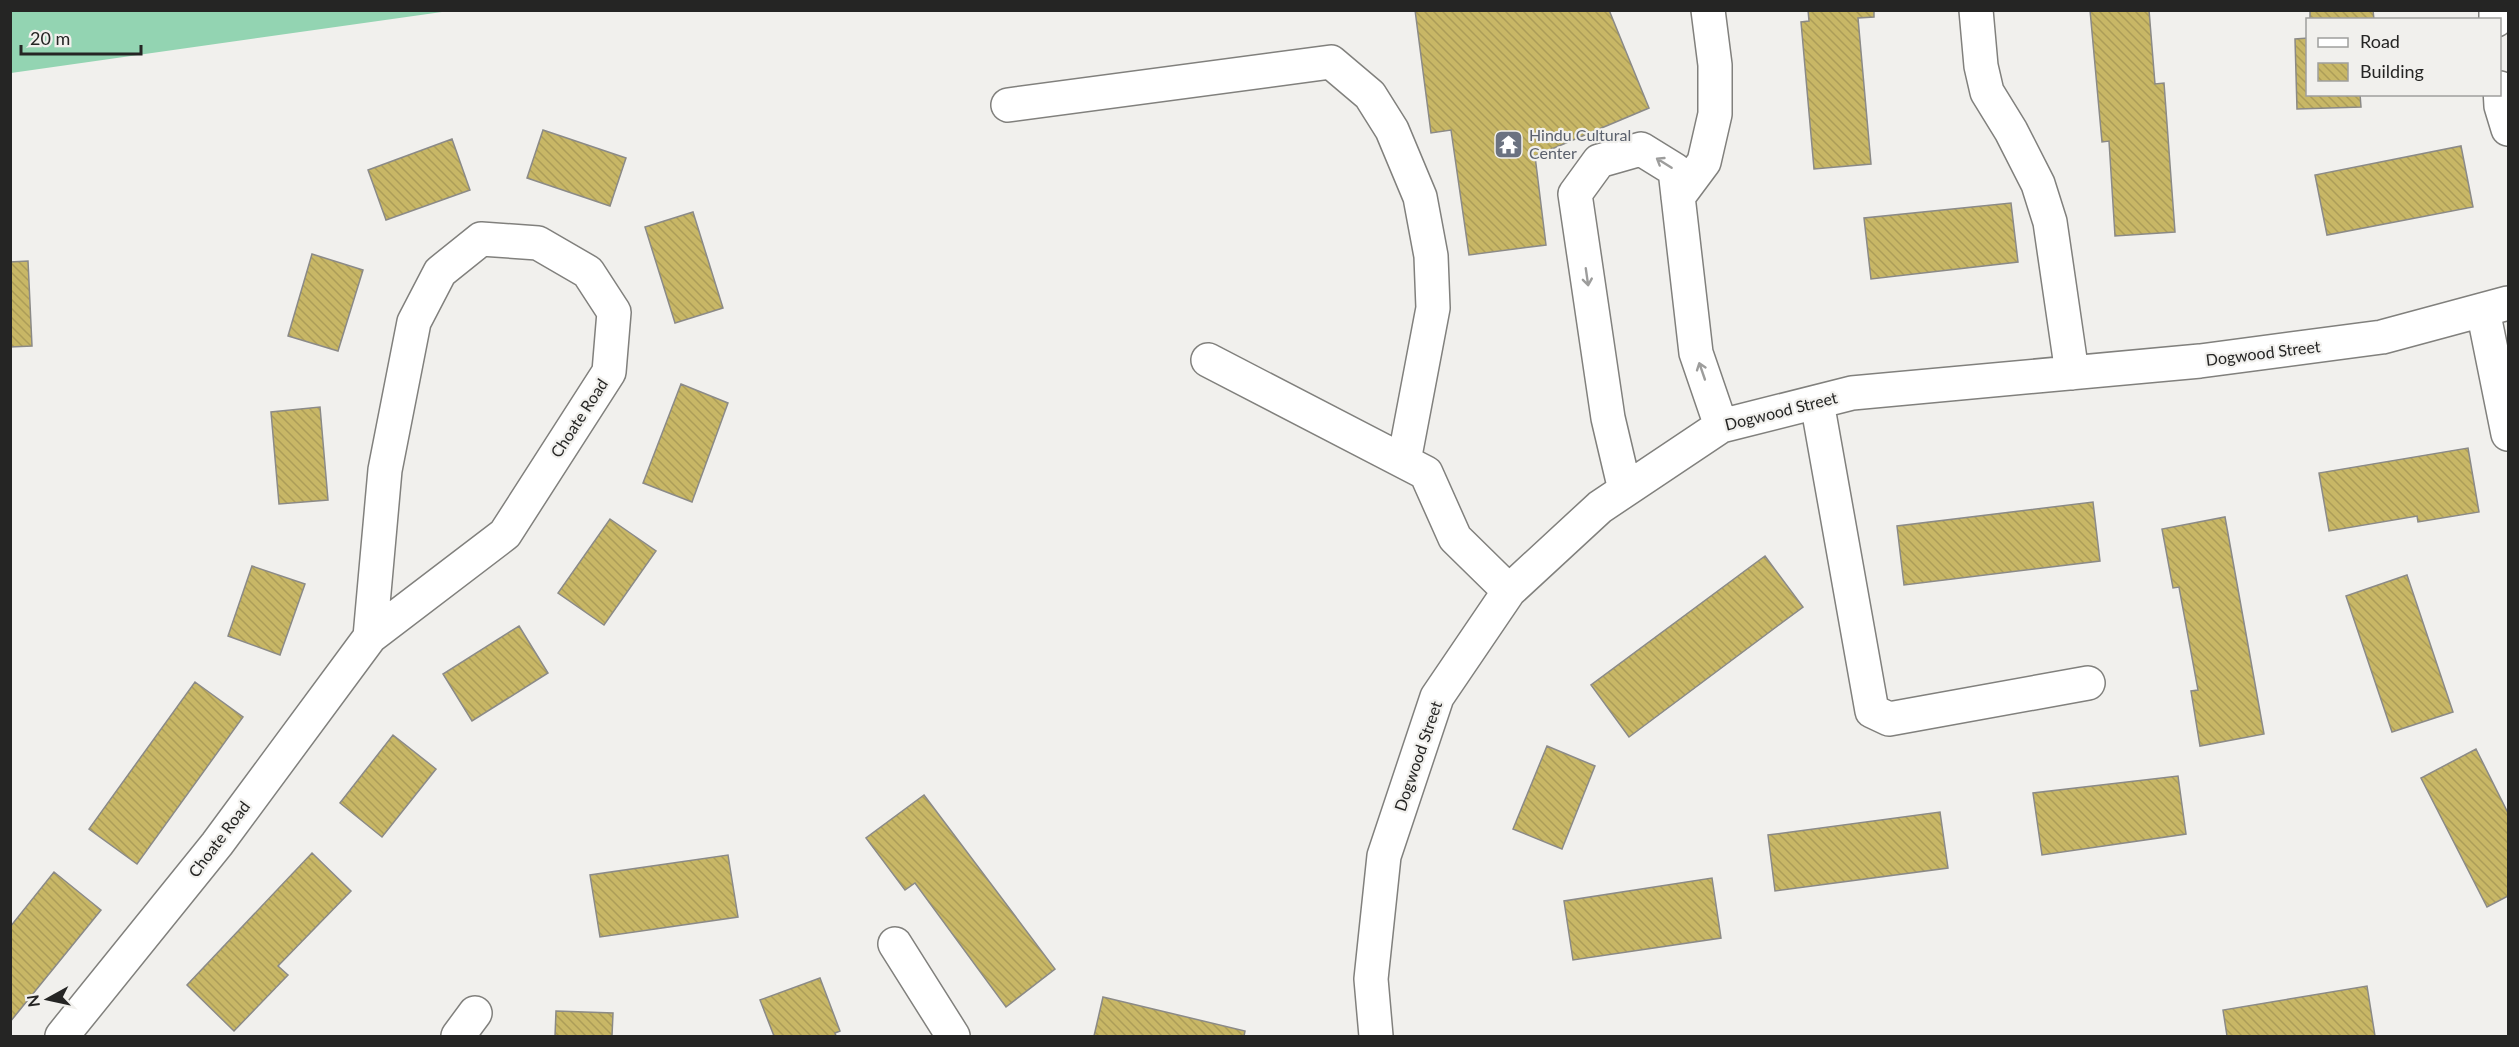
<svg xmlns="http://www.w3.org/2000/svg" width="2519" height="1047" font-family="Lato,sans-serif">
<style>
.grass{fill:#93d4b2}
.building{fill:url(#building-back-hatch);stroke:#8b8a87;stroke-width:1.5}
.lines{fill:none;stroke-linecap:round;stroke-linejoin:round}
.minor-casing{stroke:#81807d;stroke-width:36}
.minor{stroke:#fff;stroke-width:33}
.oneway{stroke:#9d9d9c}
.labels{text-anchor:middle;stroke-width:4.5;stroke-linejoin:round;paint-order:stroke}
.worship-label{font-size:16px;fill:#5b616d;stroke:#f1f0ed;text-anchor:start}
.street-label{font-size:16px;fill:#252524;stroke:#f1f0ed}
</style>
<defs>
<pattern id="building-back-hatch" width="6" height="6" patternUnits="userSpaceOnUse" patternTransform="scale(1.5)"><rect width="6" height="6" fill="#c8b766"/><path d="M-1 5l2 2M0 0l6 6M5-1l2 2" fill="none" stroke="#ac9d58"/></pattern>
</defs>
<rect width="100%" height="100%" fill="#f1f0ed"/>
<!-- grass -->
<path class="grass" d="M 11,10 L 449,10 L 449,11 L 11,73 Z"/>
<!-- building -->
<path class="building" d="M 1415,10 L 1609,10 L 1649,108 L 1535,156 L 1546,245 L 1469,255 L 1451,130 L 1431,133 Z
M 1808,10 L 1874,10 L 1874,17 L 1858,18 L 1871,164 L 1814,169 L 1801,22 L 1809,21 Z
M 2090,10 L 2149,10 L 2155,84 L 2164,83 L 2175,232 L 2115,236 L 2109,141 L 2102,142 Z
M 2310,10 L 2373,10 L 2374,20 L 2310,20 Z
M 2308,38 L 2308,94 L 2360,94 L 2361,107 L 2297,109 L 2295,39 Z
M 543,130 L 626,158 L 610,206 L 527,178 Z
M 452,139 L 470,190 L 386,220 L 368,170 Z
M 2461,146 L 2473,207 L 2327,235 L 2315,175 Z
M 2011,203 L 2018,262 L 1871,279 L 1864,218 Z
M 693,212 L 723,308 L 675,323 L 645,227 Z
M 312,254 L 363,270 L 338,351 L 288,336 Z
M 28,261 L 32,346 L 10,347 L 10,262 Z
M 681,384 L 728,403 L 692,502 L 643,483 Z
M 320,407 L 328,500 L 279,504 L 271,412 Z
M 2468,448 L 2479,512 L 2418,522 L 2417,516 L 2329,531 L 2319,473 Z
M 2093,502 L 2100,561 L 1904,585 L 1897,526 Z
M 2225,517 L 2264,734 L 2200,746 L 2191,691 L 2198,690 L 2179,587 L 2173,588 L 2162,529 Z
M 610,519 L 656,551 L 604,625 L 558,593 Z
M 1765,556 L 1803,607 L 1629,737 L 1591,685 Z
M 252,566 L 305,584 L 280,655 L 228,636 Z
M 2407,575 L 2453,712 L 2392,732 L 2346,596 Z
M 519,626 L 548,673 L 472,721 L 443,674 Z
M 195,682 L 243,717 L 137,864 L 89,829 Z
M 393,735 L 436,769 L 382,837 L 340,803 Z
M 1547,746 L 1595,766 L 1562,849 L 1513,829 Z
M 2476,749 L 2508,813 L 2508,896 L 2487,907 L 2421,778 Z
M 2178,776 L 2186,834 L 2042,855 L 2033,793 Z
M 924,795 L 1055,969 L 1006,1007 L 915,883 L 905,890 L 866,838 Z
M 1940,812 L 1948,868 L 1775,891 L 1768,835 Z
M 312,853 L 351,891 L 278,966 L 288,975 L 234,1031 L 187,985 Z
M 728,855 L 738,917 L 600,937 L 590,875 Z
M 54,872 L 101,910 L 10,1022 L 10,927 Z
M 1712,878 L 1721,938 L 1573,960 L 1564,901 Z
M 820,978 L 840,1031 L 835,1033 L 836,1036 L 774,1036 L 760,1000 Z
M 2367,986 L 2375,1036 L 2227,1036 L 2223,1010 Z
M 1103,997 L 1245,1031 L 1244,1036 L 1094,1036 Z
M 556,1011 L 613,1013 L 612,1036 L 555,1036 Z"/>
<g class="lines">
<defs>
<path id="minor" d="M 1976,10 L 1981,66 L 1987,92 L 2011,131 L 2038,184 L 2050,222 L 2072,373
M 2496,20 L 2496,10
M 2500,88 L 2501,106 L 2508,129
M 1008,105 L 1331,62 L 1370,95 L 1392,130 L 1420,197 L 1431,256 L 1433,308 L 1404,461
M 1678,197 L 1704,162 L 1715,114 L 1715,65 L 1708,10
M 2483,310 L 2508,434
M 1208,360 L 1426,473 L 1455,538 L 1509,591
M 1817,402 L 1872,711 L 1889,719 L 2088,683
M 1625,490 L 1608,418 L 1575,194 L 1599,161 L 1641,149 L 1675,170 L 1696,353 L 1721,426
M 895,944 L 953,1036
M 62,1036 L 217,844 L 370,637 L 505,534 L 609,372 L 614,312 L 588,272 L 538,243 L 481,239 L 440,272 L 414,322 L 385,470 L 370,637
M 458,1036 L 475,1013
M 1376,1036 L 1371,979 L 1384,856 L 1437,697 L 1509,591 L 1600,507 L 1721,426 L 1852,393 L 2200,361 L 2382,337 L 2508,303"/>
</defs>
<!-- minor casing -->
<use href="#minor" class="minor-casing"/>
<!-- minor -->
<use href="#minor" class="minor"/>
</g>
<!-- one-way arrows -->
<defs><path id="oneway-shaft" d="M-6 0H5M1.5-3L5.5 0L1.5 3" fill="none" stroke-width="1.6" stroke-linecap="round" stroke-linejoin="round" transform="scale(1.5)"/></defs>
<g class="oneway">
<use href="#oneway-shaft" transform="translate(1664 163) rotate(-148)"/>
<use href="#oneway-shaft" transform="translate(1587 277) rotate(82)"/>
<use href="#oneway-shaft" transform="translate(1702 371) rotate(-109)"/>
</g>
<!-- icons -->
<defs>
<symbol id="temple-square" viewBox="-11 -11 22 22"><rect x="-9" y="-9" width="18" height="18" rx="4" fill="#6b7280" stroke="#f1f0ed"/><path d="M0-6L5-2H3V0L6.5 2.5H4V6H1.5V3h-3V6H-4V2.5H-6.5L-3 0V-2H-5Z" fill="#fff"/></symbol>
</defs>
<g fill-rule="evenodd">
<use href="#temple-square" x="1492" y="128" width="33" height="33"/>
</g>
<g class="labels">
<!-- worship labels -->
<g class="worship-label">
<text x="1529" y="141">Hindu Cultural<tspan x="1529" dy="18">Center</tspan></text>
</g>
<!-- street labels -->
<g class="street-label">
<text transform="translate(2263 353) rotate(-7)" y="6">Dogwood Street</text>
<text transform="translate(1781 411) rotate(-14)" y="6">Dogwood Street</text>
<text transform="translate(579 418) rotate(-57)" y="6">Choate Road</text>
<text transform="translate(1418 756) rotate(-71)" y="6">Dogwood Street</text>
<text transform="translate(219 839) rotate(-53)" y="6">Choate Road</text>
</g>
</g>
<!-- border -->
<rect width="2519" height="1047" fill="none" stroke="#252524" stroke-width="24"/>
<!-- legend -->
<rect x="2306" y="18" width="195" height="78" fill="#f1f0ed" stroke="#9f9f9d" stroke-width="1.5"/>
<rect x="2318" y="38" width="30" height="9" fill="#ffffff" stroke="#9f9f9d" stroke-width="1.5"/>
<text x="2360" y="48" font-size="18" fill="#252524">Road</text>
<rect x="2318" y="63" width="30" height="18" fill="url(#building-back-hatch)" stroke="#9f9f9d" stroke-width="1.5"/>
<text x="2360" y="78" font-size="18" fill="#252524">Building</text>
<!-- north arrow -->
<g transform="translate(48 999) rotate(262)" stroke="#f1f0ed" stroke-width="4.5" paint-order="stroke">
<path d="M0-4.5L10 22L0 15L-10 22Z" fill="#252524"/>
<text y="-9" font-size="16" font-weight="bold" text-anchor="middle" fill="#252524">N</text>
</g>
<!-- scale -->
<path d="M21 45v9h120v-9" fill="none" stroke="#252524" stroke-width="3"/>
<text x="30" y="45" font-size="18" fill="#252524" stroke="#f1f0ed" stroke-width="4.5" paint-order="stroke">20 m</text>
</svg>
